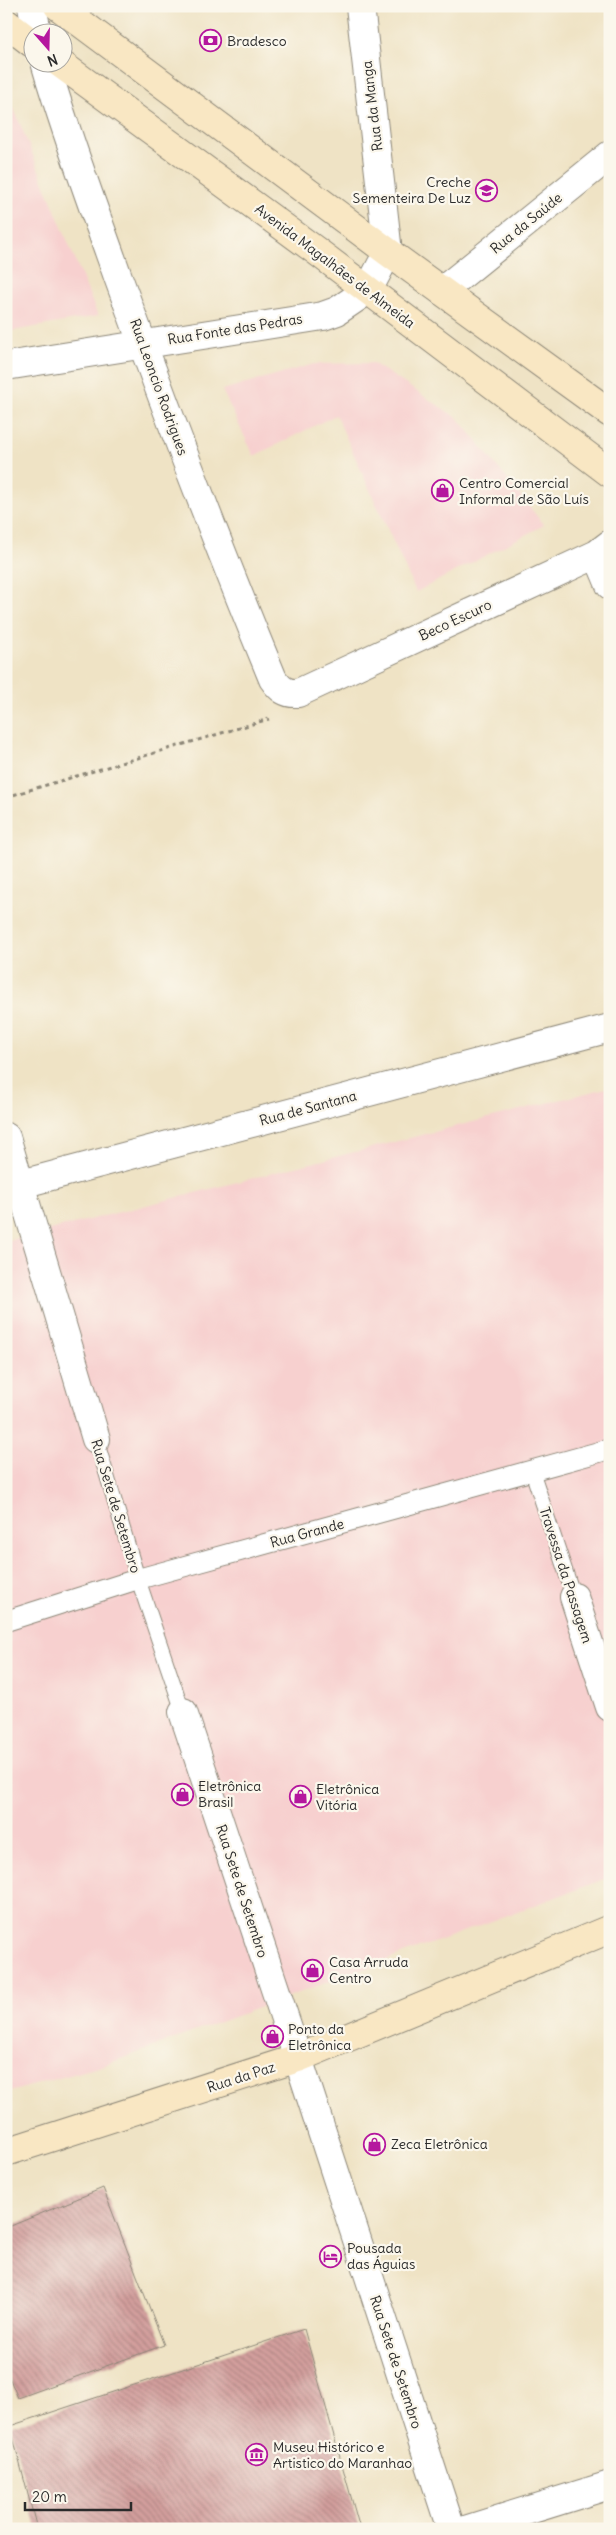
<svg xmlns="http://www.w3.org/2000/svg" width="616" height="2535" font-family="Delius,sans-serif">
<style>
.built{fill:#f7d0cf}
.building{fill:url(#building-back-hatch)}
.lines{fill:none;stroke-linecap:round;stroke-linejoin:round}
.service-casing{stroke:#8d8778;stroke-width:16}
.pedestrian-casing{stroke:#8d8778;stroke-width:22}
.minor-casing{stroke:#8d8778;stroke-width:30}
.tertiary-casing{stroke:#8d8778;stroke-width:30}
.secondary-casing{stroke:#8d8778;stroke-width:30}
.path{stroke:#8d8778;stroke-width:3;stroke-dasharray:4 4;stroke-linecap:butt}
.service{stroke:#fff;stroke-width:14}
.pedestrian{stroke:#fff;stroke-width:20}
.minor{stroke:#fff;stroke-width:28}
.tertiary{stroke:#fff;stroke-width:28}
.secondary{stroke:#f9e7c3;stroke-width:28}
.labels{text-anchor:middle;stroke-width:4.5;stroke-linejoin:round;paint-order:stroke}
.poi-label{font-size:14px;fill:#2b2b2b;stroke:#fbf7ec;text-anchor:start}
.street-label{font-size:14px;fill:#2b2b2b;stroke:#fbf7ec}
</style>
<defs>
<pattern id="building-back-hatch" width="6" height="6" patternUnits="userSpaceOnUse" patternTransform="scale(1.25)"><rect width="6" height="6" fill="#d39f9d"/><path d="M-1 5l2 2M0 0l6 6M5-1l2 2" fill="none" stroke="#ab8280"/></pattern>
</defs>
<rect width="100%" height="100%" fill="#fbf7ec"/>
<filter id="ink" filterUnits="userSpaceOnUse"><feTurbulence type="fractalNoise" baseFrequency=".02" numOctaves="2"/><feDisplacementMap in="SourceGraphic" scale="10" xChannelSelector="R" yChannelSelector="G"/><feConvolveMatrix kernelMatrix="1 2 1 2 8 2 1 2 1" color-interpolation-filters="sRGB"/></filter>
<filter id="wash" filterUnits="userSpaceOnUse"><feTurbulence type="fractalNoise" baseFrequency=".0096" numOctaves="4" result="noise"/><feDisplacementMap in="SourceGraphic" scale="20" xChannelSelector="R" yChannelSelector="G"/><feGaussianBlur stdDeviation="1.12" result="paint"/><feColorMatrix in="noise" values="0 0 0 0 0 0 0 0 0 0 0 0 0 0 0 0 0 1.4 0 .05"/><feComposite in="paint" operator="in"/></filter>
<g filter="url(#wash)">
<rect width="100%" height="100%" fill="#efe3c5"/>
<!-- built -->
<path class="built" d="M 6,89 L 98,316 L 6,332 Z
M 373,363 L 459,419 L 544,525 L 416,592 L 336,415 L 254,456 L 222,390 L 314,364 Z
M 610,1087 L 610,1877 L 102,2066 L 6,2093 L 6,1241 Z"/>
<g id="blocks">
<!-- building -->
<path class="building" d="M 103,2188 L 164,2345 L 18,2398 L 6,2370 L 6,2228 Z
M 304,2329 L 360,2529 L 37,2529 L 10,2426 Z"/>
</g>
</g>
<g filter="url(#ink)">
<use href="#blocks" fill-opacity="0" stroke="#8d8778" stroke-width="1"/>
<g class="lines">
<defs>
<path id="service" d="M 96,1439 L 138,1579 L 183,1712
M 532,1471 L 574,1597"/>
<path id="pedestrian" d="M 6,1621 L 138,1579 L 610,1449"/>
<path id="minor" d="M 32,6 L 37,32
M 45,62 C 66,135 93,206 118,277 C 167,412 218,546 273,679 C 280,689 286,694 298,693 L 597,554 L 610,544
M 442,291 L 610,155
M 6,366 L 323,316 L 337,311 L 368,290
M 597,554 L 610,585
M 6,1137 L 96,1439
M 574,1597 L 610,1707
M 183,1712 L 298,2058"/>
<path id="tertiary" d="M 360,6 L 388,252 L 368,290
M 6,1188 L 610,1028
M 298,2058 L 451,2529
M 468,2529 L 610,2485"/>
<path id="secondary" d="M 58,6 L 388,252 L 610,413
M 6,23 L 32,43
M 58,62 L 315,250 L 610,473
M 6,2152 L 298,2058 L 610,1929"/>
</defs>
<!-- service casing -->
<use href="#service" class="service-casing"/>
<!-- pedestrian casing -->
<use href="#pedestrian" class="pedestrian-casing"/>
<!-- minor casing -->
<use href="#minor" class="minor-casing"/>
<!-- tertiary casing -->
<use href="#tertiary" class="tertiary-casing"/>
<!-- secondary casing -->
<use href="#secondary" class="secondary-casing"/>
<!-- path -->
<path class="path" d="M 6,797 L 269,719"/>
<!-- service -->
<use href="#service" class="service"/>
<!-- pedestrian -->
<use href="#pedestrian" class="pedestrian"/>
<!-- minor -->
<use href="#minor" class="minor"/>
<!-- tertiary -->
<use href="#tertiary" class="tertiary"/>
<!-- secondary -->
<use href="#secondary" class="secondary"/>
</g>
</g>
<!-- icons -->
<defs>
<symbol id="bank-ring" viewBox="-11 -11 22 22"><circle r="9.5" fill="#fbf7ec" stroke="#b5179e" stroke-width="1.5"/><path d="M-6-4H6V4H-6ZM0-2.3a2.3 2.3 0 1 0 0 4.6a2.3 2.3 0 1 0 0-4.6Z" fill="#b5179e"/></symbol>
<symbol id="school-ring" viewBox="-11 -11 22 22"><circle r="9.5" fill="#fbf7ec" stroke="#b5179e" stroke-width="1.5"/><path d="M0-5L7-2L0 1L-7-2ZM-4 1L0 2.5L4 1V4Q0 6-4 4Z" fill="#b5179e"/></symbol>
<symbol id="shop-ring" viewBox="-11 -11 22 22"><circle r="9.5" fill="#fbf7ec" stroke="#b5179e" stroke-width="1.5"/><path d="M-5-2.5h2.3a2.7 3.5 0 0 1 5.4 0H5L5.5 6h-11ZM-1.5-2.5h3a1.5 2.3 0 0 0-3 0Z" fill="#b5179e"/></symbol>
<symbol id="hotel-ring" viewBox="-11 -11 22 22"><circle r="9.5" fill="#fbf7ec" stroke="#b5179e" stroke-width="1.5"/><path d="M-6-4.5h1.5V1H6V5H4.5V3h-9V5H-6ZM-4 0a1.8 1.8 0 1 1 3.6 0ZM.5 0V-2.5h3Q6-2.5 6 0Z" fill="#b5179e"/></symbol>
<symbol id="museum-ring" viewBox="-11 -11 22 22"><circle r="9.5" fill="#fbf7ec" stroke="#b5179e" stroke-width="1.5"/><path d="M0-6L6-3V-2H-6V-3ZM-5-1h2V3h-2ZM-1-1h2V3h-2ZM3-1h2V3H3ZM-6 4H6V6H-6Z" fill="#b5179e"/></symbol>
</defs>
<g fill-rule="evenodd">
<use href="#bank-ring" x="198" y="28" width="25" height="25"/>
<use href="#school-ring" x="474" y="178" width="25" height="25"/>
<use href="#shop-ring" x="430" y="478" width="25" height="25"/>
<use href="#shop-ring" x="170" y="1782" width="25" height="25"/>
<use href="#shop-ring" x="288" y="1784" width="25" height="25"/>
<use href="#shop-ring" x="300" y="1958" width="25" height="25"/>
<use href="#shop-ring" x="260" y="2024" width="25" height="25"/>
<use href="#shop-ring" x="362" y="2132" width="25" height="25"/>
<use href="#hotel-ring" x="318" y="2244" width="25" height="25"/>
<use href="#museum-ring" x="244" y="2442" width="25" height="25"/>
</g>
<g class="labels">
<!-- poi labels -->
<g class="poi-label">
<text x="227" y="46">Bradesco</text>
<text x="471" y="187" text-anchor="end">Creche<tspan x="471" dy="16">Sementeira De Luz</tspan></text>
<text x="459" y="488">Centro Comercial<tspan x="459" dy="16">Informal de São Luís</tspan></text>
<text x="198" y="1791">Eletrônica<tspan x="198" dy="16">Brasil</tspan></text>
<text x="316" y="1794">Eletrônica<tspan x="316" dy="16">Vitória</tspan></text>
<text x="329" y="1967">Casa Arruda<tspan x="329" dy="16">Centro</tspan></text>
<text x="288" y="2034">Ponto da<tspan x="288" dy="16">Eletrônica</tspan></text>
<text x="391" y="2149">Zeca Eletrônica</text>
<text x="347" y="2253">Pousada<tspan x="347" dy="16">das Águias</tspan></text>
<text x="273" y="2452">Museu Histórico e<tspan x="273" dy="16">Artistico do Maranhao</tspan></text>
</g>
<!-- street labels -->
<g class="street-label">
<text transform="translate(372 106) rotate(-97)" y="5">Rua da Manga</text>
<text transform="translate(526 223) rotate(-39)" y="5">Rua da Saúde</text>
<text transform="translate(335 266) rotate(37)" y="5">Avenida Magalhães de Almeida</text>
<text transform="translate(235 329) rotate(-9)" y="5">Rua Fonte das Pedras</text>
<text transform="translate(159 387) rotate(70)" y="5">Rua Leoncio Rodrigues</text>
<text transform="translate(455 620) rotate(-25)" y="5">Beco Escuro</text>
<text transform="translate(308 1108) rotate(-15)" y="5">Rua de Santana</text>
<text transform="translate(116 1506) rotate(73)" y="5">Rua Sete de Setembro</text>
<text transform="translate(307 1533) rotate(-15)" y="5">Rua Grande</text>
<text transform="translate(566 1575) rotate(72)" y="5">Travessa da Passagem</text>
<text transform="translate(242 1891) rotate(72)" y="5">Rua Sete de Setembro</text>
<text transform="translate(241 2077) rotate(-18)" y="5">Rua da Paz</text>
<text transform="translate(396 2362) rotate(72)" y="5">Rua Sete de Setembro</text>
</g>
</g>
<!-- margin -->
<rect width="616" height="2535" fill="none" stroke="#fbf7ec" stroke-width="25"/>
<!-- north arrow -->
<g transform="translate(48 48) rotate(160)"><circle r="24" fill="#fbf7ec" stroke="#a8a59f"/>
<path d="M0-4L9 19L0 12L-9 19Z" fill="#b5179e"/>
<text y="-8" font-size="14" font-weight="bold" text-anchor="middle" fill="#2b2b2b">N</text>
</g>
<!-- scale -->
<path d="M25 2502v8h106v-8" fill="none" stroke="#2b2b2b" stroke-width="2.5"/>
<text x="32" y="2502" font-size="15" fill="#2b2b2b" stroke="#fbf7ec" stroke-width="4" paint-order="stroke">20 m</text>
</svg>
